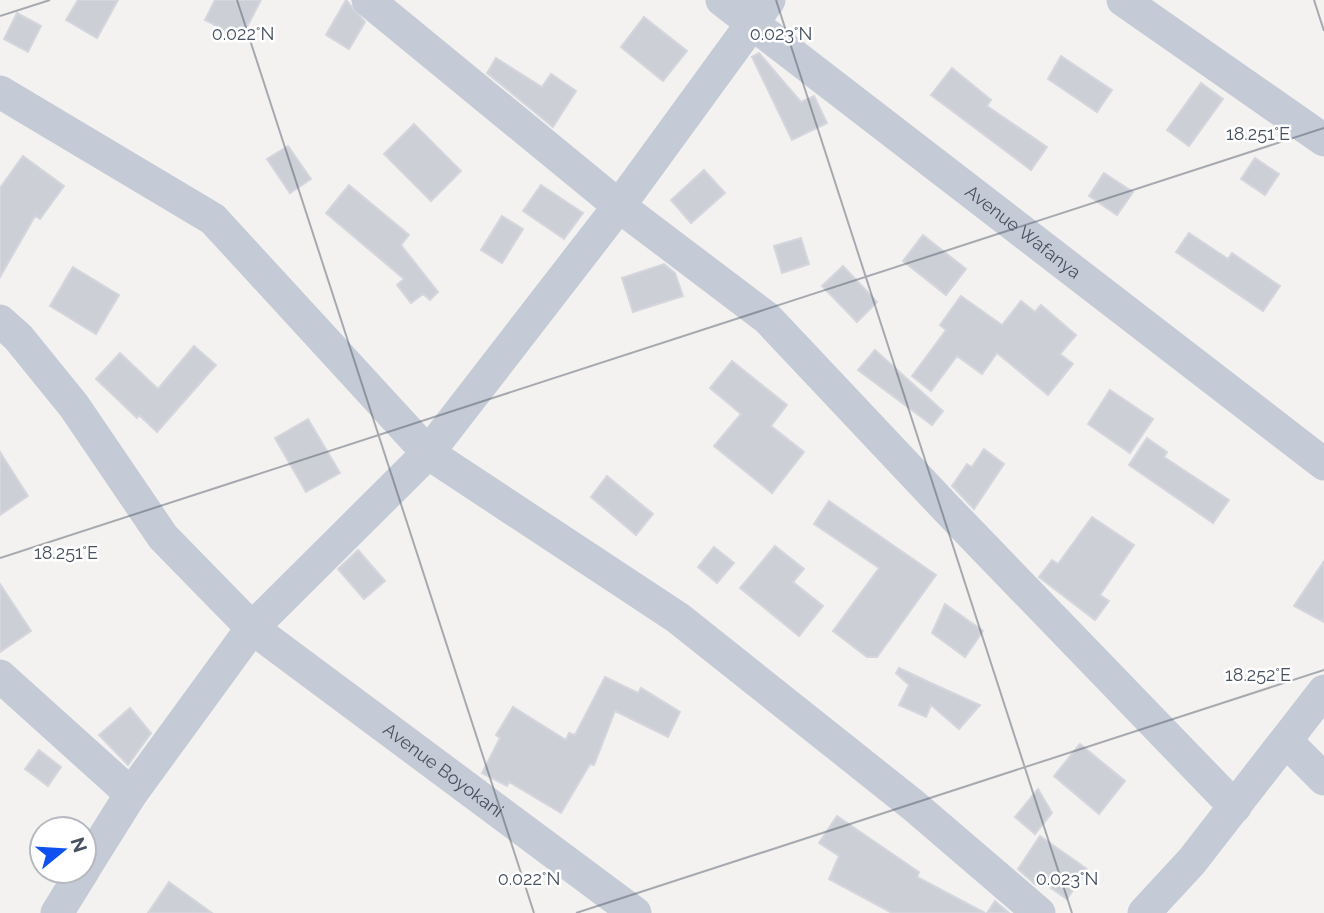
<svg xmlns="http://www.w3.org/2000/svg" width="1324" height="913" font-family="Raleway,sans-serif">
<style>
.building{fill:#cdcfd7;stroke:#d5d6dd;stroke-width:2}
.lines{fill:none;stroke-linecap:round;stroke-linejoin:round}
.minor{stroke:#c4cbd6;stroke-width:33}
.ticks{fill:none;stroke:#485160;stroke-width:2;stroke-opacity:0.45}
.labels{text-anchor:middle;stroke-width:5;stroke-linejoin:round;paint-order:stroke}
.street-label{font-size:18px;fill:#485160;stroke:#fff}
.ticks-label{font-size:18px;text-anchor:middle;fill:#485160;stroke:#fff;stroke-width:5;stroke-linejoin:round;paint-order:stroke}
</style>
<rect width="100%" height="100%" fill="#f4f2f1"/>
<!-- building -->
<path class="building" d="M 78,0 L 118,0 L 97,38 L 66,20 Z
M 215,0 L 261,0 L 241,38 L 205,20 Z
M 346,0 L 365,22 L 349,49 L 326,35 Z
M 17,13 L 41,26 L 28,52 L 4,39 Z
M 644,17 L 687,51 L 663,81 L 621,47 Z
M 759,53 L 801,102 L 814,96 L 827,123 L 792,140 L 752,57 Z
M 1061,56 L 1112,90 L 1097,112 L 1048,79 Z
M 496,58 L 542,87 L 551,74 L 576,91 L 553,127 L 487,73 Z
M 952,68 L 991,100 L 987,106 L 1047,147 L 1031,170 L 931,95 Z
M 1201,83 L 1223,99 L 1189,146 L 1167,130 Z
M 414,124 L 461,171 L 431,201 L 384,154 Z
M 288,146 L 311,179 L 290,193 L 267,159 Z
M 23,156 L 64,186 L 40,219 L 35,216 L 0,277 L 0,188 Z
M 1255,158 L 1279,174 L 1265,195 L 1241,179 Z
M 704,170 L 725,193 L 691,223 L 671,200 Z
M 1104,173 L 1133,192 L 1117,215 L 1089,196 Z
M 349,185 L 409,235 L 401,245 L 438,292 L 430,300 L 423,294 L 411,303 L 397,285 L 404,279 L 326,213 Z
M 541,185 L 583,213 L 564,239 L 523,211 Z
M 502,216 L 523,229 L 502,263 L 481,250 Z
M 1189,233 L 1228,259 L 1232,253 L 1280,286 L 1263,311 L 1176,252 Z
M 923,235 L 966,269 L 946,295 L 903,261 Z
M 801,238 L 809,264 L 782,273 L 774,246 Z
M 664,264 L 675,273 L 683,296 L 633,312 L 622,278 Z
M 843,266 L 877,302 L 857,322 L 822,286 Z
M 73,267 L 119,295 L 96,334 L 50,306 Z
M 961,296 L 1002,325 L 1021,301 L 1035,312 L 1041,305 L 1076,335 L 1060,354 L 1073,364 L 1048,395 L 997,353 L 982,374 L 957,356 L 931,391 L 912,376 L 946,330 L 940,325 Z
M 194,346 L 216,365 L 157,432 L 139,415 L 137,418 L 96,379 L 120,353 L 158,389 Z
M 875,350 L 943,411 L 932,425 L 858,370 Z
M 732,361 L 787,405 L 771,426 L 804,452 L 772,493 L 714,446 L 741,414 L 710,388 Z
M 1110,390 L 1153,419 L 1130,453 L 1088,424 Z
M 308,419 L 340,473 L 306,492 L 275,438 Z
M 1147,438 L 1167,452 L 1164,457 L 1229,500 L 1213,523 L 1129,465 Z
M 984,449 L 1004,464 L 974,509 L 952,486 L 967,464 L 972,467 Z
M 0,452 L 28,496 L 0,515 Z
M 607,476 L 653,514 L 636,535 L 591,497 Z
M 829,501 L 936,575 L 877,657 L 867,657 L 833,631 L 879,568 L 814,524 Z
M 1092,517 L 1134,545 L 1100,595 L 1109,601 L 1095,620 L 1039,577 L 1052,560 L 1058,564 Z
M 775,546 L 804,569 L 793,582 L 823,606 L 799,636 L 740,588 Z
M 714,547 L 734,563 L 717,583 L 698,567 Z
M 358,550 L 385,581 L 364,599 L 338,569 Z
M 1324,561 L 1324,622 L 1294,606 Z
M 0,584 L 31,631 L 0,652 Z
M 945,604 L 983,631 L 965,657 L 932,633 Z
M 899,668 L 933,684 L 980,705 L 959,729 L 931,705 L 926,717 L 899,705 L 909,685 L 896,673 Z
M 605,677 L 638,693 L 641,688 L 680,712 L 668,737 L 615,711 L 594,765 L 590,764 L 561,813 L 509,782 L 507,786 L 482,773 L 500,738 L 496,735 L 513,707 L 566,740 L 569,733 L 575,735 Z
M 130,708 L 151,733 L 128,765 L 99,735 Z
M 1080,744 L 1125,781 L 1099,814 L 1054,776 Z
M 39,750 L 61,767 L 48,786 L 25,769 Z
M 1038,789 L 1052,813 L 1035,834 L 1015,817 Z
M 837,816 L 919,872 L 917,877 L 985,913 L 892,913 L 829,879 L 839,856 L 819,843 Z
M 1040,836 L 1087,869 L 1067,899 L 1039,880 L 1036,885 L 1018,869 Z
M 169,882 L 212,913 L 148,913 Z
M 995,901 L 1009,913 L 987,913 Z"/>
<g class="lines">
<!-- minor -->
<g class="minor">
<path d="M 368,0 L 619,206 L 767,318 L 948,510 L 1235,807"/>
<path id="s1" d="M 722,0 L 1324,464"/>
<path d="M 1123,0 L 1324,140"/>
<path d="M 0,92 L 213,219 L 428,453 L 678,618 L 913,805 L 1039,913"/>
<path id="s2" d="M 0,321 L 18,337 L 74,406 L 163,537 L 252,628 L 635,913"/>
<path d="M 0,676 L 131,794"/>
<path d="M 1287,742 L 1324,779"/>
<path d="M 84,869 L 131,794 L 252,628 L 428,453 L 619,206 L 769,0"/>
<path d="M 57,913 L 83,871"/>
<path d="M 1144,913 L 1192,861 L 1324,691"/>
</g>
</g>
<!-- ticks -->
<path class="ticks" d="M 237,0 L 534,913M 776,0 L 1072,913M 1314,0 L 1324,31M 0,16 L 50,0M 0,558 L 1324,128M 576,913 L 1324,670"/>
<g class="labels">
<!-- street labels -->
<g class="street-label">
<text dy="6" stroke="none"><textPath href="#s1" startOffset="380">Avenue Wafanya</textPath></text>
<text dy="6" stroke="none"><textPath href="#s2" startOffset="637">Avenue Boyokani</textPath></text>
</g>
</g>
<g class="ticks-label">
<text x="243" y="40">0.022°N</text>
<text x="781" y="40">0.023°N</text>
<text x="1258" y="140">18.251°E</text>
<text x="66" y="559">18.251°E</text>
<text x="1258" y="681">18.252°E</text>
<text x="529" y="885">0.022°N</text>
<text x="1067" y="885">0.023°N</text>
</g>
<!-- north arrow -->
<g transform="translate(63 850) rotate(72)"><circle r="33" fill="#ffffff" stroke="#b6b9bf" stroke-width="2"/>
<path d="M0-5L12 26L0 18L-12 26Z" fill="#0f51f0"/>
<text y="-10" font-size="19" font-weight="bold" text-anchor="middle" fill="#485160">N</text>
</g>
</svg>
